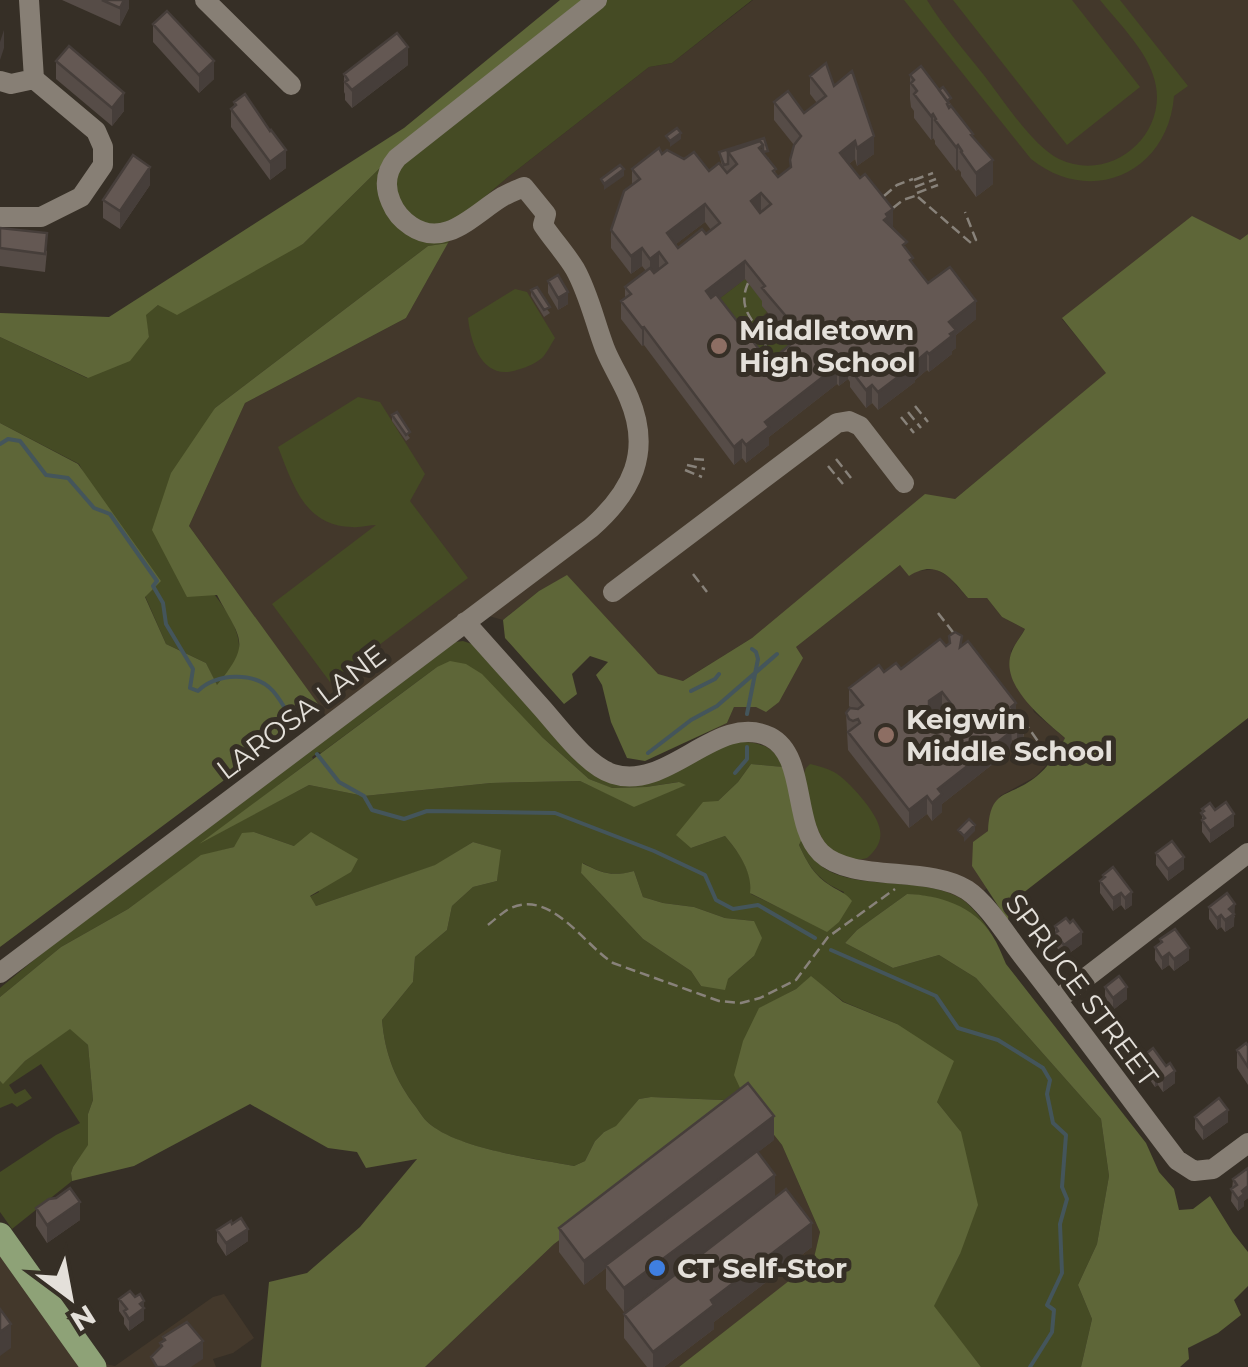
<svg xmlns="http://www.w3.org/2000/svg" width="1248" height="1367" font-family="Montserrat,sans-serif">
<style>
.built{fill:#43382b}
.green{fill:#454b24;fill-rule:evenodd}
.forest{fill:#5e6638}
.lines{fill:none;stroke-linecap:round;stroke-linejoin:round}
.stream{stroke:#44555b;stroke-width:4}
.path{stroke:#88827a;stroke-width:2.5;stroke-dasharray:10 5;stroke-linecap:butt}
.minor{stroke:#877f75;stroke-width:20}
.major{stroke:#8ea277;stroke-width:25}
.wall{fill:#564c47;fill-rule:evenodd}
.shaded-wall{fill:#463e3a}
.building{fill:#645853;stroke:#463e3a;stroke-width:2.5;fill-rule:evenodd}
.education-dot{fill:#8d6e63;stroke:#362f26;stroke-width:4}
.shop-dot{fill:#3f7fe0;stroke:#362f26;stroke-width:4}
.labels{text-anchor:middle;stroke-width:10;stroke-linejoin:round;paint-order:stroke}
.poi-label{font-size:28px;font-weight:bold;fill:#e4e0da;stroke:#362f26;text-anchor:start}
.street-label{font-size:28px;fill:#e4e0da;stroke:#362f26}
</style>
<rect width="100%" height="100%" fill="#362f26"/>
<!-- built -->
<path class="built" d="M 753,0 L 1248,0 L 1248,234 L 1240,240 L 1062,319 L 1107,373 L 955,499 L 752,638 L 683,681 L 658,675 L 567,576 L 539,591 L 503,620 L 468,610 L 327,717 L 189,526 L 245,403 L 406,318 L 454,232 L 474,206 L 508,177 L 649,67 L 672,63 Z
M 900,565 L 918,571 L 935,569 L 948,576 L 968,598 L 987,598 L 1002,617 L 1025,629 L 1011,651 L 1034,712 L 1065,738 L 1058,753 L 1035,777 L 1000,796 L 988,831 L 972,865 L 987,888 L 968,904 L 938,888 L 850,878 L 821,866 L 810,854 L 772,751 L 761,744 L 721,748 L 708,732 L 727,723 L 734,707 L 756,707 L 796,647 Z
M 747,1101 L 782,1145 L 820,1232 L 813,1263 L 679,1367 L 425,1367 L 554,1244 Z
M 0,1247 L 93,1367 L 0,1367 Z
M 224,1294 L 254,1338 L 233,1353 L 213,1359 L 216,1367 L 107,1367 L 105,1364 L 115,1366 L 213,1297 Z"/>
<!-- green -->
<path class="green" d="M 582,0 L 752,0 L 672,63 L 649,67 L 508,177 L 474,206 L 448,243 L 428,246 L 215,408 L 153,530 C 178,556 256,622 236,661 C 232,670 223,678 217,686 L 206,663 L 166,644 L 145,596 L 79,464 L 0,423 L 0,337 L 87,378 L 149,337 L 145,315 L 158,305 L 303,244 L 380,168 Z
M 904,0 L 927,0 C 943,26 964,50 983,74 C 1002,98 1032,146 1059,159 C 1113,185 1173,131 1153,75 C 1145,49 1117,21 1100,0 L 1120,0 L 1188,86 L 1174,96 C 1168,173 1091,207 1031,159 Z
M 953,0 L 1072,0 L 1140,87 L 1067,145 Z
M 745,279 L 765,304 L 763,306 L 767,312 L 762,317 L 766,326 L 776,334 L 781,331 L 802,353 L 764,384 L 748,333 L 706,309 Z
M 515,289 L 527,292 L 555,338 C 551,344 547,353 542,358 C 536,363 527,367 520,369 C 484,383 471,346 468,318 Z
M 358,397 L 380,402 L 425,474 L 410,501 L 468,578 L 330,682 L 272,604 L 376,525 C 369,525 360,528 352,527 C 304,526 293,484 278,447 Z
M 463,641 L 472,644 L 606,779 L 738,742 C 759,741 775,747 783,767 L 751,764 L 738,782 L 718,801 L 691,848 L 725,836 C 738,851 753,872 751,894 L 827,931 L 844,892 C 819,881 810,869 799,845 L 802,839 C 807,849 812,858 820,865 C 853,892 920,875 960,898 C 973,906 983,921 991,933 C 968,908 943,896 907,894 L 857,930 L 845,943 L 893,968 L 939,955 L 976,978 L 1101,1119 L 1109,1176 L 1097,1244 L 1078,1285 L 1092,1319 L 1081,1367 L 981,1367 L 933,1307 L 960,1254 L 960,1131 L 937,1102 L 897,1024 L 844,1002 L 811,977 L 796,989 L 759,1009 L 747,1101 L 651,1097 L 639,1099 L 616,1127 L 604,1132 L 595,1141 L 585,1161 L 574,1166 C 536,1159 460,1149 431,1125 C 425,1121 420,1113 416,1107 C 395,1080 385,1054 382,1020 L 413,982 L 415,957 L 447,930 L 452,906 L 473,887 L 497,881 L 500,850 L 473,842 L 436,865 L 316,906 L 309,897 L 319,892 L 294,846 L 254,832 L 234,847 L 201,856 L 128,909 L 61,947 L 0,997 L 0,988 L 52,945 L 455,642 ZM 437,667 L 542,737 L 589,779 L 611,788 L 646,787 L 678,782 L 685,785 L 634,806 L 580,781 L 491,783 L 364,796 L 309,785 L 207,839 L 313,759 L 312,757 L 319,752 L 321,753 ZM 583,863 C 601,873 613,877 634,871 L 643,897 L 663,903 L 694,907 L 725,918 L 754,921 L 754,956 L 728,979 L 701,986 L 691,971 L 643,939 L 581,873 Z
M 810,764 C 818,766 826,768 834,772 C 848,780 878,813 880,830 C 882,842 876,850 867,858 C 818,870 812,809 803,776 L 806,768 Z
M 70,1028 L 88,1045 L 93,1100 L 88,1114 L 88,1146 L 73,1167 L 71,1173 L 72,1181 L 12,1229 L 0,1212 L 0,1172 L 56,1135 L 80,1123 L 41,1064 L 9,1085 L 15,1094 L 25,1089 L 32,1098 L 17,1107 L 12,1103 L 0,1108 L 0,1081 L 3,1083 L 25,1061 Z"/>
<!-- forest -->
<path class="forest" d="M 560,0 L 582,0 L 380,168 L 303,244 L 177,315 L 158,305 L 146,315 L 149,337 L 130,361 L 88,378 L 0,337 L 0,313 L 109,317 L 404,128 Z
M 1192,216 L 1240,240 L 1248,234 L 1248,718 L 1009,904 L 1008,921 L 972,866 L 973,842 L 988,831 C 990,786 1009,799 1037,776 C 1049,766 1058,752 1065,738 C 1043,719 998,684 1012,651 C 1015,643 1021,637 1025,629 L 1002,617 L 987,598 L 968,598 C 951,578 937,558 909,576 L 900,565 L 796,647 L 803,658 L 779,702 L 766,712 L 756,707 L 734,707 L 727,723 L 645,761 L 627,758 L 611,722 L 602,685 L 596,675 L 608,662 L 590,656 L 572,674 L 577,694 L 564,704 L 505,638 L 503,620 L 539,591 L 567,575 L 658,674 L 683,681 L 752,638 L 925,494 L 955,499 L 1106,373 L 1062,318 Z
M 448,243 L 406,318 L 245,403 L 189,526 L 321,708 L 0,947 L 0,423 L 78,464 L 161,581 L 145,597 L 166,644 L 206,663 L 217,685 C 252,642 241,640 217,595 L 187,597 L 152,530 L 171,473 L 215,408 L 428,246 Z
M 450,661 L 466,664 L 482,674 L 542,737 L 589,779 L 612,788 L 646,787 L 679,782 L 686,785 L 634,807 L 580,781 L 491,783 L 364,796 L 309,785 L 199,844 L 437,667 Z
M 751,764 L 783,767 L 802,839 L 799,845 C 807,862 814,876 831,886 C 840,892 845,892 852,901 L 839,922 L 827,932 L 750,893 C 753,873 738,851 725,836 L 691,848 L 676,835 L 703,802 L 718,801 L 738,782 Z
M 254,832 L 294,846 L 311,832 L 358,859 L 351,872 L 310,896 L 316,906 L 435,865 L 473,842 L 501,850 L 497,881 L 473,887 L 452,906 L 447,930 L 415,957 L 413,982 L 382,1020 C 385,1054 395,1080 416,1107 C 420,1113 425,1121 431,1125 C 461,1149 536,1159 574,1166 L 585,1161 L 595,1141 L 604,1132 L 616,1126 L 639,1099 L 651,1097 L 746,1101 L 734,1075 L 743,1041 L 759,1008 L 796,989 L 811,976 L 843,1002 L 897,1024 L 954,1061 L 937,1102 L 961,1132 L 978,1205 L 960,1254 L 934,1306 L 981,1367 L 679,1367 L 813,1262 L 820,1232 L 782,1145 L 747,1101 L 554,1244 L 425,1367 L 261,1367 L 269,1282 L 307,1273 L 360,1227 L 417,1159 L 366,1168 L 357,1152 L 328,1148 L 250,1104 L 134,1166 L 72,1181 L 71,1173 L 73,1167 L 88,1145 L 88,1114 L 93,1100 L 88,1045 L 70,1029 L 25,1061 L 3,1084 L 0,1081 L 0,997 L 61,947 L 128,909 L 201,855 L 234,847 L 242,833 Z
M 582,863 C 602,873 611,877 634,871 L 643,897 L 663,903 L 694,907 L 725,918 L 754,921 L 762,938 L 754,956 L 728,979 L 725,990 L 701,986 L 691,971 L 643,939 L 581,873 Z
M 907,894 C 939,895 974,906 992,935 C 998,944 1002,955 1006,964 L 1146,1143 L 1159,1172 L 1174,1189 L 1179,1210 L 1193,1209 L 1210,1196 L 1233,1233 L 1248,1252 L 1248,1286 L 1234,1300 L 1241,1315 L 1218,1333 L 1188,1348 L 1189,1359 L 1180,1367 L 1081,1367 L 1092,1319 L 1078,1285 L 1097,1244 L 1109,1176 L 1101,1119 L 976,978 L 939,955 L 893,968 L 845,943 L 857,930 Z"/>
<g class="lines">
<!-- stream -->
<path class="stream" d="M 0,444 L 8,439 L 20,441 L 46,475 L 68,478 L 94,508 L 110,514 L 157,581 L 153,586 L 163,603 L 166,624 L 193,669 L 190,688 L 198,691 C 215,673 255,671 273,691 C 282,701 289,716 296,727
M 691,691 L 715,679 L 719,674
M 747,714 L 758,659 L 756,652 L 752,649
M 648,753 L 691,720 L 717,706 L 777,654
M 317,754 L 339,782 L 364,796 L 372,810 L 404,819 L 427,811 L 555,813 L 654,851 L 705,875 L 716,900 L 733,909 L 758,905 L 815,938
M 735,773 L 747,759 L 747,747
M 831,950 L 936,996 L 958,1028 L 998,1040 L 1043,1068 L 1050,1080 L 1047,1094 L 1053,1123 L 1066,1135 L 1062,1187 L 1067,1199 L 1060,1224 L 1062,1273 L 1047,1305 L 1054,1310 L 1052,1332 L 1030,1367"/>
<!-- path -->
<path class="path" d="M 914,180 L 933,173
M 915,187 L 936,179
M 917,193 L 938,185
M 884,196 L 897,185 L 913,179
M 918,197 L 971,243 L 976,240 L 965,212
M 893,208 L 903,200 L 918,195
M 748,283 C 732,320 773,326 766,363
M 915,406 L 928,422
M 908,412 L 921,428
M 901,417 L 914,433
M 694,459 L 707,460
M 836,459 L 851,478
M 687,465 L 705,469
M 828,466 L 843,484
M 685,470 L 702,477
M 693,574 L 707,592
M 938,613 L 956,636
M 1023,720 L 1042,747
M 488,925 C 494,920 501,914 507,910 C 549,886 583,944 613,963 L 719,1001 L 741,1003 L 760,998 L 796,980 L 828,937 L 895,889"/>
<!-- minor -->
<path class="minor" d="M 29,0 L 34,79
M 205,0 L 291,85
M 0,81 L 11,84 L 34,79 L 96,131 L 103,147 L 103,165 L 81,197 L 41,217 L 0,217
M 613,592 L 837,423 L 849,421 L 860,426 L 904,483
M 465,622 C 490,650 516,679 541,707 C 559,727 587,766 613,774 C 668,792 718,711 770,737 C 807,756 792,825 821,853 C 852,883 928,865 967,890 C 988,904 1009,939 1025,959 C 1077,1025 1126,1093 1177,1160 L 1194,1171 L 1213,1169 L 1248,1143
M 0,973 L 591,528 C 632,492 652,452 629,398 C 622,381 612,366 605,349 C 595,323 589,294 575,269 C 566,254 553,240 543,225 L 546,214 L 524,187 C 517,190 509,193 502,197 C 474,214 445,249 411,226 C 402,220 395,212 391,202 C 384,186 386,171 397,158 L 597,0
M 1057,1000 L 1248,853"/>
<!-- major -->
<path class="major" d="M 0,1235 L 94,1367"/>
</g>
<!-- wall -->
<path class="wall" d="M 62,0 L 129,0 L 129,8 L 120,26 Z
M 153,24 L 214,79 L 199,93 L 153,42 Z
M 56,61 L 124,111 L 112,126 L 56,79 Z
M 408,65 L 352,108 L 345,100 L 345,94 L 344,92 L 344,74 Z
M 910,75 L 939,90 L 951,104 L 949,106 L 973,137 L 993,184 L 976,197 L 961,176 L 961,172 L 958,169 L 956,171 L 935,144 L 935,141 L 933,138 L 931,140 L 914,118 L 914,111 L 911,107 L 910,99 Z
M 810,76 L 834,86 L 874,154 L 857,166 L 855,159 L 849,164 L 893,227 L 913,263 L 928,283 L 976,319 L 956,335 L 956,348 L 952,351 L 952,354 L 929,372 L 927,370 L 915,380 L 915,382 L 878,410 L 872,403 L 866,408 L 850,387 L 850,382 L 848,379 L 839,386 L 837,384 L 769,437 L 769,445 L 746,463 L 742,458 L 734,465 L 644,345 L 642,346 L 621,319 L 621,301 L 625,298 L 625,287 L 646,271 L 642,266 L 631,274 L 611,248 L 611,230 L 632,185 L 632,169 L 662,154 L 709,171 L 722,167 L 719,152 L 768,157 L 778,177 L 790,168 L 790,160 L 794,145 L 774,120 L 774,102 L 804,113 L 817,103 L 810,94 ZM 705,222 L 711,230 L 678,248 L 676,244 ZM 745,279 L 762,301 L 762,306 L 793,343 L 764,366 L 719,298 Z
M 234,102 L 270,131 L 286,168 L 270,180 L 231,127 L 231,109 L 234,106 Z
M 150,185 L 120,229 L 103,218 L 103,200 Z
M 0,228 L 47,251 L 45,272 L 0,266 Z
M 548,281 L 568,304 L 558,310 L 548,293 Z
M 531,290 L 550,313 L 544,317 L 531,296 Z
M 392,415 L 410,438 L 406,441 L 392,421 Z
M 946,646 L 962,646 L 1016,711 L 1024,734 L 1023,740 L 1017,743 L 1012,740 L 1012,749 L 942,804 L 942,812 L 932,821 L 927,814 L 909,828 L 848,750 L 846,713 L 851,708 L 849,706 L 849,688 L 901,669 ZM 942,710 L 953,725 L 950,727 L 943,727 L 936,714 Z
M 1202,809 L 1215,810 L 1234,826 L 1210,843 L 1202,832 Z
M 1156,853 L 1184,869 L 1168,881 L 1156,865 Z
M 1103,875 L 1132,905 L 1125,910 L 1121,905 L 1113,911 L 1100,893 L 1100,881 L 1103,878 Z
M 1209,907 L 1235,916 L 1234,918 L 1234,926 L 1225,932 L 1221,927 L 1217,930 L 1209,919 Z
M 1055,926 L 1082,944 L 1064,957 L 1055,945 Z
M 1160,939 L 1189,960 L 1174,971 L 1169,965 L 1162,970 L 1155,960 L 1155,947 L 1160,944 Z
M 1105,987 L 1127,999 L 1113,1010 L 1105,999 Z
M 1248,1046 L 1248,1085 L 1237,1068 L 1237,1050 Z
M 1142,1057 L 1166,1066 L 1175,1083 L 1163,1092 L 1158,1085 L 1155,1087 L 1142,1069 Z
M 1195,1117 L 1228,1122 L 1203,1140 L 1195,1129 Z
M 774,1140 L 758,1152 L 775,1198 L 812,1247 L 714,1322 L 714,1329 L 664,1367 L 647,1367 L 624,1338 L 624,1314 L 753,1214 L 624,1312 L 606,1289 L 606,1268 L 584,1285 L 559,1252 L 559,1228 Z
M 1248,1168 L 1248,1198 L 1244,1201 L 1244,1206 L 1238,1211 L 1231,1201 L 1233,1179 Z
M 36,1208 L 80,1220 L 47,1243 L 36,1226 Z
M 217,1230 L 248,1241 L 226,1256 L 217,1242 Z
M 135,1297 L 144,1301 L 144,1320 L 129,1331 L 124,1324 L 124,1318 L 119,1311 L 119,1299 Z"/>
<!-- shaded-wall -->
<path class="shaded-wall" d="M 124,0 L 129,0 L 129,8 L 120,26 L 120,8 Z
M 4,30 L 4,48 L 0,60 L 0,42 Z
M 408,47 L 408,65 L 352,108 L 352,90 Z
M 214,61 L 214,79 L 199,93 L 199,75 Z
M 124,93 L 124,111 L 112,126 L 112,108 Z
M 933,114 L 933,138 L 931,140 L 931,116 Z
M 681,133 L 681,139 L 670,147 L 670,141 Z
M 874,136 L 874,154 L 857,166 L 857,148 Z
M 855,141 L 855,159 L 840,171 L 840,153 Z
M 958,145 L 958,169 L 956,171 L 956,147 Z
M 286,150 L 286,168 L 270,180 L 270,162 Z
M 993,160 L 993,184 L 976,197 L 976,173 Z
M 150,167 L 150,185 L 120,229 L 120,211 Z
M 624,169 L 624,176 L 604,190 L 604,184 Z
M 761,193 L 761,211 L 751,219 L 751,201 Z
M 705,204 L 705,222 L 667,251 L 667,233 Z
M 893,209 L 893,227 L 888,231 L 884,220 L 886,214 Z
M 642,248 L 642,266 L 631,274 L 631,256 Z
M 659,252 L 659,270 L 650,277 L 650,259 Z
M 745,261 L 745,279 L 706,309 L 706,291 Z
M 568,292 L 568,304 L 558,310 L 558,298 Z
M 976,301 L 976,319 L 956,335 L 956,348 L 952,351 L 952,354 L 929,372 L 929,354 L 949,322 Z
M 644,327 L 644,345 L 642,346 L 642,328 Z
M 927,352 L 927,370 L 915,380 L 915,382 L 878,410 L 878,392 Z
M 848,361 L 848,379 L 839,386 L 839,368 Z
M 837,366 L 837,384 L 769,437 L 769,445 L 746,463 L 746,445 L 765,422 Z
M 872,385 L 872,403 L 866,408 L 866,390 Z
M 742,440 L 742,458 L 734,465 L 734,447 Z
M 942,692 L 942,710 L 929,719 L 929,701 Z
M 1016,703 L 1016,721 L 1011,722 L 1012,749 L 942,804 L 942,812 L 932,821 L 932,803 L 938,789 L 1007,725 L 1011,707 Z
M 1024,716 L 1023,740 L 1017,743 L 1017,725 Z
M 927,796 L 927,814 L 909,828 L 909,810 Z
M 1234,814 L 1234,826 L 1210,843 L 1210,831 Z
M 975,825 L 975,831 L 964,842 L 964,836 Z
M 1184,857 L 1184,869 L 1168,881 L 1168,869 Z
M 1132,892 L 1132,905 L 1125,910 L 1125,898 Z
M 1121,893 L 1121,905 L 1113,911 L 1113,898 Z
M 1235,904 L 1234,926 L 1225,932 L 1225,920 L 1229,909 Z
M 1221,915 L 1221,927 L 1217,930 L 1217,918 Z
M 1082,932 L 1082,944 L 1064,957 L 1064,945 Z
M 1189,948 L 1189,960 L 1174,971 L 1174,959 Z
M 1169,953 L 1169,965 L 1162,970 L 1162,958 Z
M 1127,987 L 1127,999 L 1113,1010 L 1113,998 Z
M 1175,1071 L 1175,1083 L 1163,1092 L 1163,1080 Z
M 1158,1073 L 1158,1085 L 1155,1087 L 1155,1075 Z
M 1228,1110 L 1228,1122 L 1203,1140 L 1203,1128 Z
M 774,1116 L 774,1140 L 608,1267 L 606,1265 L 606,1268 L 584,1285 L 584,1261 Z
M 775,1175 L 775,1198 L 624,1312 L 624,1288 Z
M 1248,1186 L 1248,1198 L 1244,1201 L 1244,1206 L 1238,1211 L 1238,1199 L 1242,1191 Z
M 80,1202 L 80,1220 L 47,1243 L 47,1225 Z
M 812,1223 L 812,1247 L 714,1322 L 714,1329 L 664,1367 L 653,1367 L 653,1352 L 711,1300 Z
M 248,1229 L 248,1241 L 226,1256 L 226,1243 Z
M 144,1301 L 144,1320 L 129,1331 L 129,1319 Z
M 11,1324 L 11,1348 L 0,1356 L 0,1332 Z
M 203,1341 L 203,1359 L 191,1367 L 165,1367 Z"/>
<!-- building -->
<path class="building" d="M 102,0 L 124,0 L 120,8 Z
M 167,11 L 214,61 L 199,75 L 153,24 Z
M 397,33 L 408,47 L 352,90 L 345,82 L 348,80 L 344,74 Z
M 69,46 L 124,93 L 112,108 L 56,61 Z
M 826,63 L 834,86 L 852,71 L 874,136 L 857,148 L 855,141 L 840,153 L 860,178 L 865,174 L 893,209 L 886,214 L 888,217 L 884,220 L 907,242 L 903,245 L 913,258 L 910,260 L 928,283 L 950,267 L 976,301 L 949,322 L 956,330 L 950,334 L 952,336 L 929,354 L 927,352 L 914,363 L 915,364 L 878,392 L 872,385 L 866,390 L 850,369 L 853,367 L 848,361 L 839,368 L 837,366 L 765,422 L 769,427 L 746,445 L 742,440 L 734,447 L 644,327 L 642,328 L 621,301 L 631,294 L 625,287 L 650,268 L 654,273 L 667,263 L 659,252 L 650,259 L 642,248 L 631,256 L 611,230 L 624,191 L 640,179 L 632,169 L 659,148 L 662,154 L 667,150 L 684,159 L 694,152 L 709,171 L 719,163 L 727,173 L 737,164 L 728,152 L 760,141 L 763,145 L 759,148 L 776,169 L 773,171 L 778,177 L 791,167 L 790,160 L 794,145 L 801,136 L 774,102 L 788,91 L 804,113 L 826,96 L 810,76 ZM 761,193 L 771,204 L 760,213 L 751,201 ZM 705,204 L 720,223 L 706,234 L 702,229 L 678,248 L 667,233 ZM 745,261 L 765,286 L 762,288 L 802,335 L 764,366 L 757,357 L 762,353 L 716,294 L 711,298 L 706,291 Z
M 921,66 L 949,103 L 947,104 L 949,108 L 951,106 L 973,134 L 971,135 L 993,160 L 976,173 L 961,152 L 962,151 L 958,145 L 956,147 L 935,120 L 936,119 L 933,114 L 931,116 L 914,94 L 917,91 L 911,83 L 914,80 L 910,75 Z
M 943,87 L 951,98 L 947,101 L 939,90 Z
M 245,94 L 270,131 L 271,130 L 286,150 L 270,162 L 231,109 L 236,105 L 234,102 Z
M 677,128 L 681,133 L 670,141 L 666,136 Z
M 764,138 L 768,151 L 763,152 L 763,145 L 760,141 L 728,152 L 728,164 L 724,165 L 719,152 Z
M 133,155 L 150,167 L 120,211 L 103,200 Z
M 620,165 L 624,169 L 604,184 L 601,179 Z
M 0,228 L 47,233 L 45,254 L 0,248 Z
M 558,275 L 568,292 L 558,298 L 548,281 Z
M 537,287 L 550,307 L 544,310 L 531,290 Z
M 397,412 L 410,432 L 406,435 L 392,415 Z
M 955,632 L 962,636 L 960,647 L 968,641 L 1016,703 L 1011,707 L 1014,712 L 1020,711 L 1024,716 L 1023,722 L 1017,725 L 1011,722 L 1007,725 L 1012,731 L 938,789 L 942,794 L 932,803 L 927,796 L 909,810 L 848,732 L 860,723 L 858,719 L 853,721 L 849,719 L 846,713 L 850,708 L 858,709 L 863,705 L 849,688 L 879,665 L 884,672 L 896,663 L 901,669 L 940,639 L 946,646 L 950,643 L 949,636 ZM 942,692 L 962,718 L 950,727 L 943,727 L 941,723 L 942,718 L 941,714 L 933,713 L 929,708 L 929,701 Z
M 1226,802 L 1234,814 L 1210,831 L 1202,820 L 1205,818 L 1201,813 L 1204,811 L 1202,809 L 1210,803 L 1215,810 Z
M 969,819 L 975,825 L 964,836 L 958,830 Z
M 1172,841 L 1184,857 L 1168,869 L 1156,853 Z
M 1113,867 L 1132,892 L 1125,898 L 1121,893 L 1113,898 L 1100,881 L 1105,877 L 1103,875 Z
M 1227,893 L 1235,904 L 1229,909 L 1234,914 L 1225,920 L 1221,915 L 1217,918 L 1209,907 Z
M 1066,918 L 1070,923 L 1073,920 L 1082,932 L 1064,945 L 1055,933 L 1058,931 L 1055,926 Z
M 1175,929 L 1189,948 L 1174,959 L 1169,953 L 1162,958 L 1155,947 L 1162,942 L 1160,939 Z
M 1119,976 L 1127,987 L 1113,998 L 1105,987 Z
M 1246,1043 L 1248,1046 L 1248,1067 L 1237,1050 Z
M 1153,1048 L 1166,1066 L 1170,1063 L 1175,1071 L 1163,1080 L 1158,1073 L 1155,1075 L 1142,1057 Z
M 748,1083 L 774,1116 L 584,1261 L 559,1228 Z
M 1219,1098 L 1228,1110 L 1203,1128 L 1195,1117 Z
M 757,1151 L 775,1175 L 624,1288 L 606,1265 Z
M 1248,1168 L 1248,1186 L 1242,1191 L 1244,1194 L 1238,1199 L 1231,1189 L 1237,1185 L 1233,1179 Z
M 70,1188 L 80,1202 L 47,1225 L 36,1208 L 49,1199 L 56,1198 Z
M 786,1189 L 812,1223 L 711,1300 L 714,1305 L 653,1352 L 624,1314 Z
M 241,1218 L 248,1229 L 226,1243 L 217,1230 L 231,1221 L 232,1224 Z
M 130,1291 L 135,1297 L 140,1294 L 144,1301 L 140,1304 L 144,1308 L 129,1319 L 124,1311 L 127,1309 L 119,1299 Z
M 0,1309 L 11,1324 L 0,1332 Z
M 187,1322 L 203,1341 L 165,1367 L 157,1367 L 151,1357 L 162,1346 L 160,1343 L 165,1340 L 163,1337 Z"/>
<!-- markers -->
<g class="education-dot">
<circle cx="719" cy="346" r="10"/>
<circle cx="886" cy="735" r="10"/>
</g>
<circle class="shop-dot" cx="657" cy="1268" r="10"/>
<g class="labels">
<!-- poi labels -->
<g class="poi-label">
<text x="739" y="340">Middletown<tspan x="739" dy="32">High School</tspan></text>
<text x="906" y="729">Keigwin<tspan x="906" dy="32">Middle School</tspan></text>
<text x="677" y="1278">CT Self-Stor</text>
</g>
<!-- street labels -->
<g class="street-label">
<text transform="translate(301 712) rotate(-37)" y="10">LAROSA LANE</text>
<text transform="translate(1082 990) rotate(53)" y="10">SPRUCE STREET</text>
</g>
</g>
<!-- north arrow -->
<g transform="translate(70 1297) rotate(148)" stroke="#362f26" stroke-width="8" paint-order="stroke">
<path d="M0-8L18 38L0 25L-18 38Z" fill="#e4e0da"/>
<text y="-15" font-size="28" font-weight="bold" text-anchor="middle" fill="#e4e0da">N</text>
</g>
</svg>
